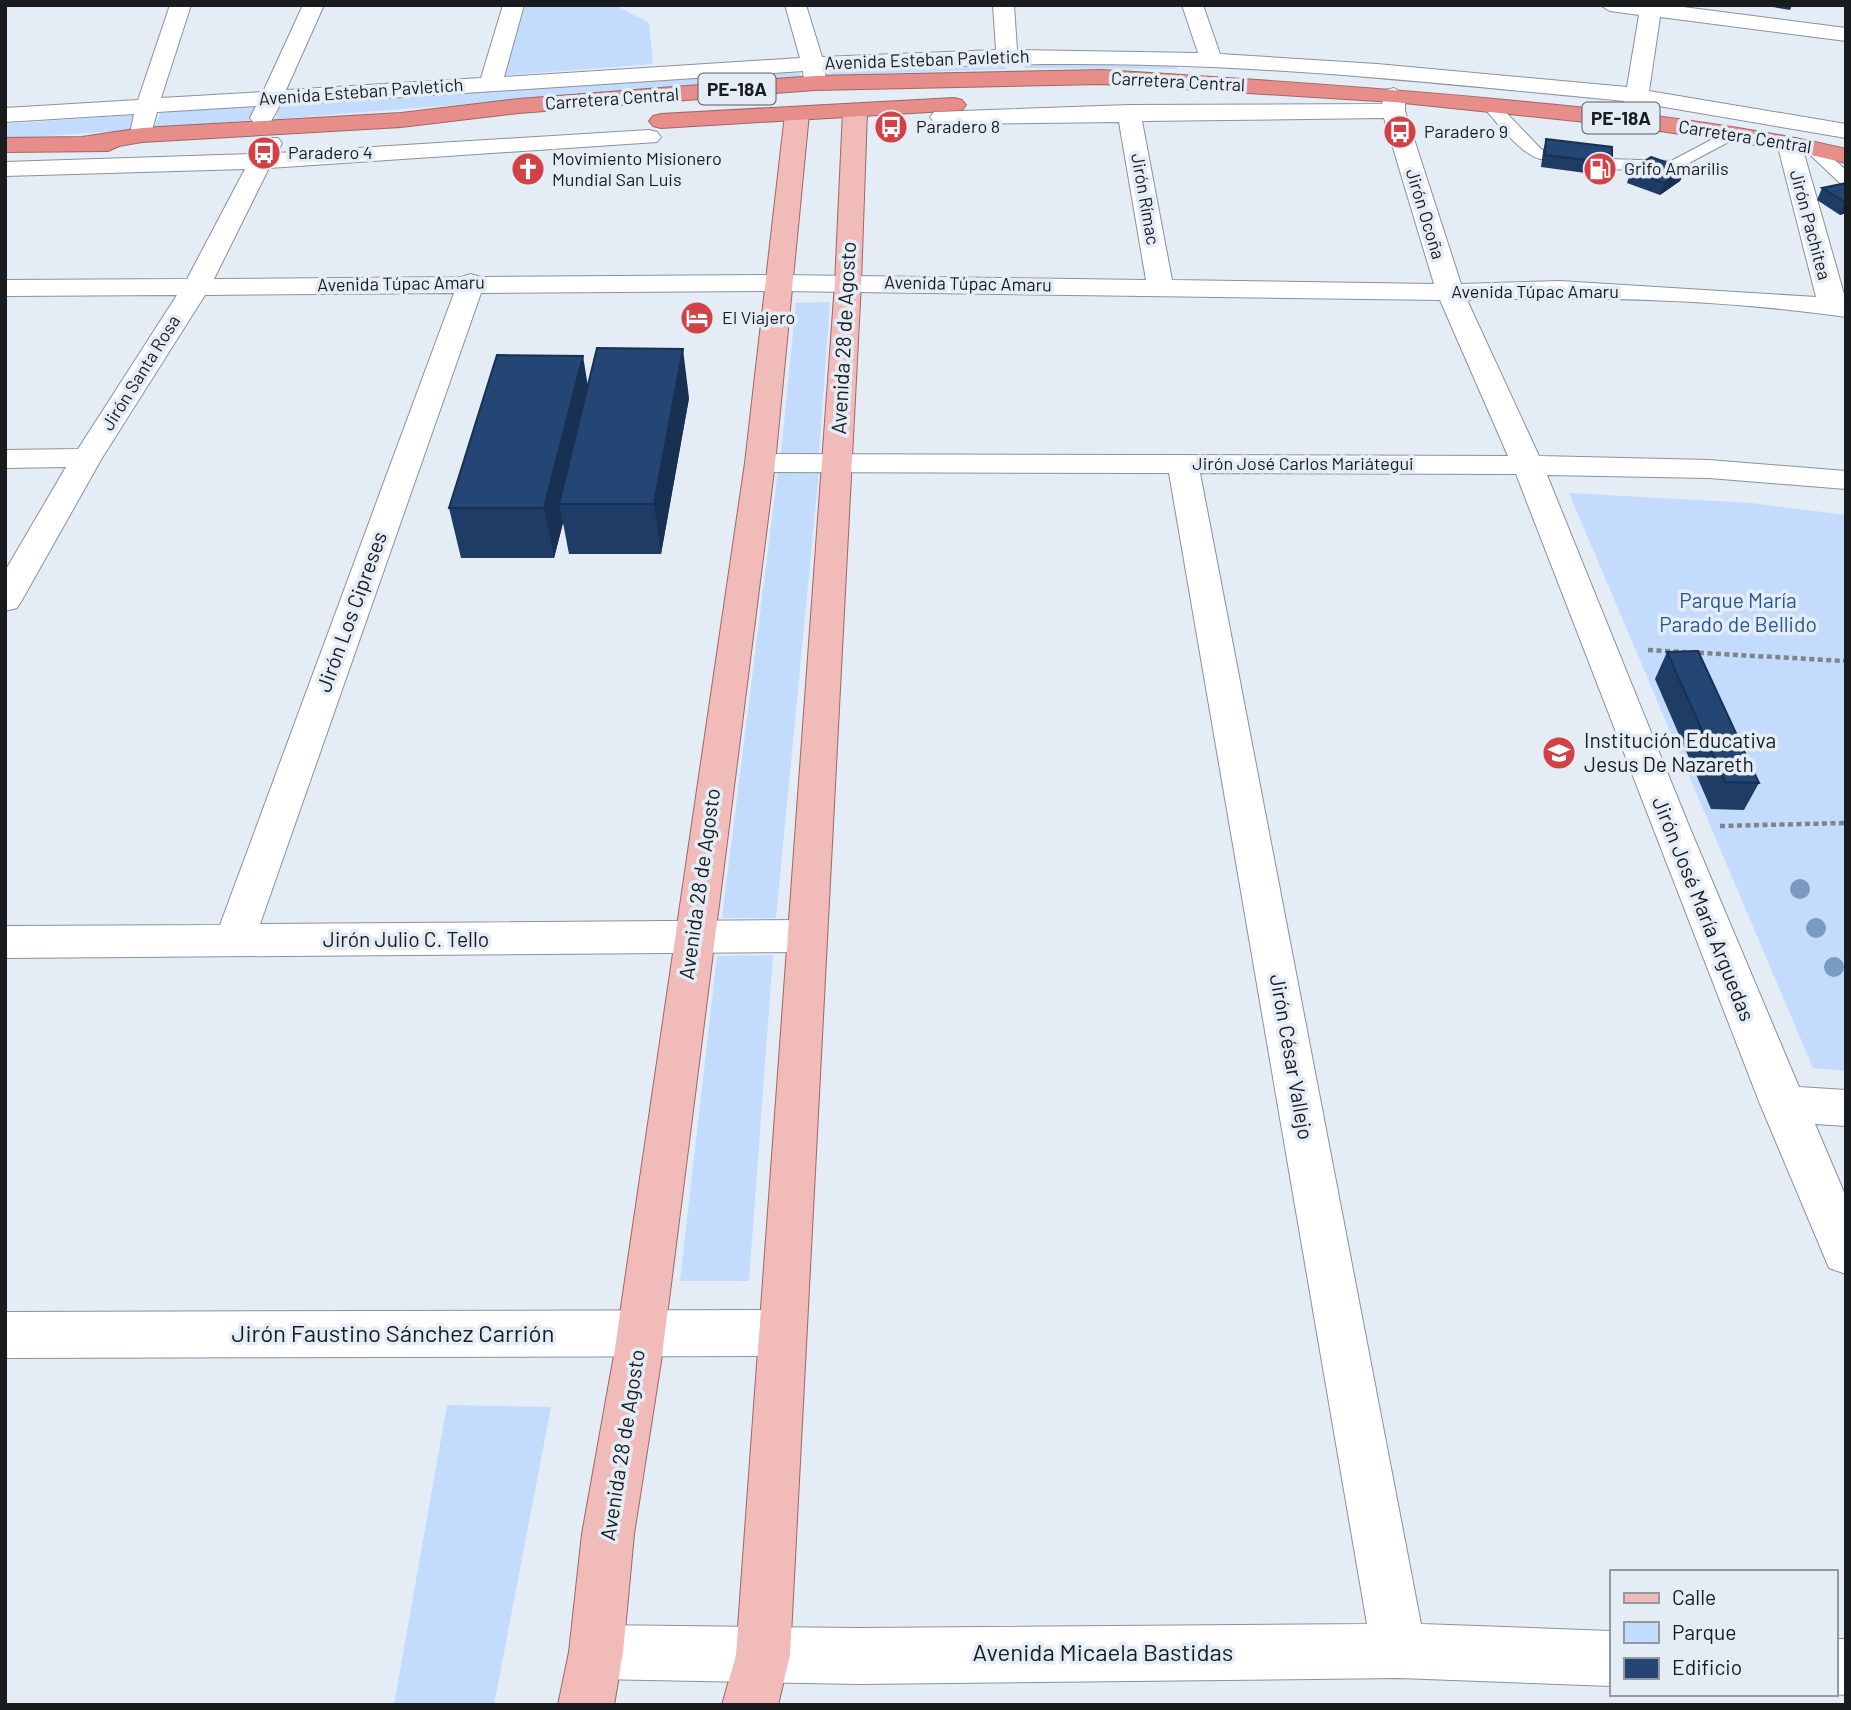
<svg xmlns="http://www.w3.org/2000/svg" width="1851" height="1710" font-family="Barlow,sans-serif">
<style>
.green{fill:#c3dbfd}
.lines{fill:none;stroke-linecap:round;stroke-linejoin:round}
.lane-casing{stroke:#8a929c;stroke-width:2}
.street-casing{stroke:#8a929c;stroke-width:2}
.primary-casing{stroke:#9f6665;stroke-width:2}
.highway-casing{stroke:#9f6665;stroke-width:2}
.path{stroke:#7e848a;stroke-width:4.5;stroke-dasharray:5 3.5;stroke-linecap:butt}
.lane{fill:#fff;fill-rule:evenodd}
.street{fill:#fff;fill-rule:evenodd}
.primary{fill:#f1bbb9;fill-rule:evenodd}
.highway{fill:#e78e8a;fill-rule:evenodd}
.tree{fill:#7b9ac2}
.wall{fill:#1e3c65}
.shaded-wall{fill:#183152}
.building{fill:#234675;stroke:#183152;stroke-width:2}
.labels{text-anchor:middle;stroke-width:7;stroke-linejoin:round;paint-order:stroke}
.far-street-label{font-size:18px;fill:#191c1f;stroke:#e4ecf6}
.far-poi-label{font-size:18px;fill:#191c1f;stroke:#e4ecf6;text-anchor:start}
.shield{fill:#e4ecf6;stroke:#565a60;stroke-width:2}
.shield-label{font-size:19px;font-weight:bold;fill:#191c1f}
.street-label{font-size:21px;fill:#191c1f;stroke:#e4ecf6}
.park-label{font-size:21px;fill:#255798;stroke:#e4ecf6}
.poi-label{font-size:21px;fill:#191c1f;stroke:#e4ecf6;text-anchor:start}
.near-street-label{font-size:24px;fill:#191c1f;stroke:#e4ecf6}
</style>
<rect width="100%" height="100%" fill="#e4ecf6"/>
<!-- green -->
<path class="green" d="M 519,5 L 615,5 L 649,23 L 653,64 L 499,76 Z
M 1023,62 L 1175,65 L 1178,69 L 1025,68 Z
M 1004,63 L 1006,69 L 831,75 L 831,67 Z
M 798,69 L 801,78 L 276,119 L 279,104 Z
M 259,106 L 253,120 L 154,128 L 161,111 Z
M 133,115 L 132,130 L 5,139 L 5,124 Z
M 830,302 L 819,454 L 781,453 L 796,303 Z
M 778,470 L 819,471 L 776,918 L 722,918 Z
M 1569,493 L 1751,503 L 1846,515 L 1846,1071 L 1813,1068 Z
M 773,955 L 749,1281 L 680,1281 L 717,956 Z
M 447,1405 L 551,1407 L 494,1705 L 394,1705 Z"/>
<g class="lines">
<defs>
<path id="lane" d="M 1490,100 L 1496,102 L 1541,149 L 1549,153 L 1549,159 C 1528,165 1498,123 1484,108 L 1484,102 Z
M 1730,130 L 1738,135 L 1736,138 L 1674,171 L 1608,169 L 1600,164 L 1608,159 L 1671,161 Z
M 1811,142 L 1817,144 L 1846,170 L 1846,184 L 1840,183 L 1805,150 L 1803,147 Z"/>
<path id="street" d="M 170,5 L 191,5 L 161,98 L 263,92 L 303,5 L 324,5 L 286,90 L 481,78 L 503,5 L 524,5 L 504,77 L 800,58 L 785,5 L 806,5 L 822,57 L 996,50 L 993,5 L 1014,5 L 1017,50 L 1198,53 L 1182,5 L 1203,5 L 1220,54 L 1377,64 L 1627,87 L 1639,15 L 1610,11 L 1600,5 L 1668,5 L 1846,28 L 1846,41 L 1660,17 L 1649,91 L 1846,124 L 1846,138 L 1647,104 L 1641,125 L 1625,125 L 1621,120 L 1624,101 C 1487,88 1350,73 1212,67 C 1083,61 954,65 825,70 L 826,83 L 815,90 L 804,83 L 803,71 L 280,105 L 270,123 L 254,123 L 250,118 L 256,106 L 157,112 L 151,134 L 135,134 L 131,129 L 134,114 L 5,122 L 5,108 L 138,100 Z
M 1394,88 L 1405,95 L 1405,111 L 1461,284 L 1560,281 L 1816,297 L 1777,143 L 1781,138 L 1797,138 L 1801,143 L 1846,301 L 1846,317 C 1721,299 1593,296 1467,300 L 1539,456 L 1709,460 L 1846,471 L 1846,489 L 1709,478 L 1547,475 L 1689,826 L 1799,1087 L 1846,1090 L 1846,1126 L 1815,1124 L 1846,1197 L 1846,1274 L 1829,1268 L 1760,1104 L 1516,474 L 1200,473 L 1421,1624 L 1611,1631 L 1611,1686 L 1399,1678 L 860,1684 L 596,1679 L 577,1671 L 569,1652 L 577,1633 L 596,1625 L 860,1628 L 1367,1624 L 1169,473 L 760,472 L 749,469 L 745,463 L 749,457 L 760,454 L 1508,456 L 1440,300 L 781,291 L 481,293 L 260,924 L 807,920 L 821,925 L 827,936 L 821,947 L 807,952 L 5,958 L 5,926 L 220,925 L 454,293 L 205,295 L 102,458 L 22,600 L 17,608 L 5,611 L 5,571 L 66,467 L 5,468 L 5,450 L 78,449 L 177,295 L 5,296 L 5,280 L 187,279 L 245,169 L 5,176 L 5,162 L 252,154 L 262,138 L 278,138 L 282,143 L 277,153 L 649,130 L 657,132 L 661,137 L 657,142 L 269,168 L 214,279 L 461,277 L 471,274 L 481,277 L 781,275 L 1146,280 L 1119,122 L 942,124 L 934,122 L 930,117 L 934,112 L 1129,105 L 1382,104 L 1386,90 ZM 1384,118 L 1434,284 L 1172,280 L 1142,121 Z
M 782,1310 L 799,1317 L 806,1333 L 799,1349 L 782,1356 L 5,1358 L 5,1312 Z
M 1835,1639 L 1846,1639 L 1846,1695 L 1834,1694 Z"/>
<path id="primary" d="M 855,104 L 863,106 L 867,111 L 861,283 L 790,1655 L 778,1705 L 722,1705 L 736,1655 L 835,283 L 843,111 L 847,106 Z
M 797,107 L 805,109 L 809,114 L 775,463 L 662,1355 L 634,1534 L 623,1652 L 614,1705 L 558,1705 L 569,1652 L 582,1534 L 614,1355 L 745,463 L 785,114 L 789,109 Z"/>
<path id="highway" d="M 1102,70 C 1251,79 1399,89 1547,104 C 1647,114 1747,126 1846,149 L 1846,163 L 1789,150 L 1633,127 L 1394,102 L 1102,84 L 815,90 L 519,113 L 401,127 L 142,142 L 119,146 L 108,151 L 5,152 L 5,138 L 82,137 L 142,128 L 401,113 L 519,99 L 815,76 Z
M 954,98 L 962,100 L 966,105 L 962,110 L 661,128 L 653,126 L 649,121 L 653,116 L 661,114 Z"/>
</defs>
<!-- lane casing -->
<use href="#lane" class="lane-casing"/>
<!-- street casing -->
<use href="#street" class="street-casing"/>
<!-- primary casing -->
<use href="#primary" class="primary-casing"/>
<!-- highway casing -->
<use href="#highway" class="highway-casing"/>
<!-- path -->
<path class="path" d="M 1648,650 L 1846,661
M 1720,826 L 1846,823"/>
<!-- lane -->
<use href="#lane" class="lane"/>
<!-- street -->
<use href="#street" class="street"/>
<!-- primary -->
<use href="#primary" class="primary"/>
<!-- highway -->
<use href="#highway" class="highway"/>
</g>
<!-- trees -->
<g class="tree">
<circle cx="1800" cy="889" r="10"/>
<circle cx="1816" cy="928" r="10"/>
<circle cx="1834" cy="967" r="10"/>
</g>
<!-- wall -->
<path class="wall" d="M 1761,5 L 1792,5 L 1790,10 Z
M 1546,139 L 1612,163 L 1608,176 L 1541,167 L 1543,151 Z
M 1685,169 L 1680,181 L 1660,195 L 1627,183 L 1631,170 Z
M 1846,183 L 1846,213 L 1840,215 L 1817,200 L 1822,188 Z
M 588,386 L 689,398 L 661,554 L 569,554 L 563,523 L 554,558 L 461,558 L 449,508 Z
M 1667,652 L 1759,783 L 1744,810 L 1711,809 L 1655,679 Z"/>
<!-- shaded-wall -->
<path class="shaded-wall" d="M 1685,169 L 1680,181 L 1660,195 L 1664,183 Z
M 1845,202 L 1846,213 L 1840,215 Z
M 683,349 L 689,398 L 661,554 L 654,504 Z
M 583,356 L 591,405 L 559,504 L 563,523 L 554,558 L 544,508 Z"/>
<!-- building -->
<path class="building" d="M 1546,139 L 1612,147 L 1612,163 L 1545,155 Z
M 1651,157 L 1685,169 L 1664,183 L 1631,170 Z
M 1846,183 L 1845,202 L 1822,188 Z
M 597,348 L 683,349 L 654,504 L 559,504 Z
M 497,355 L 583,356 L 544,508 L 449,508 Z
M 1698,651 L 1759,783 L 1725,782 L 1667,652 Z"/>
<!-- icons -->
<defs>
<symbol id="bus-disc" viewBox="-11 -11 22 22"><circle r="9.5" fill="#d14145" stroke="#e4ecf6"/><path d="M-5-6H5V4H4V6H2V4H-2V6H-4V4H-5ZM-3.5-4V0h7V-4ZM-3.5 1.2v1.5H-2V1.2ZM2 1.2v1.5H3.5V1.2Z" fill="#fff"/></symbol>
<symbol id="church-disc" viewBox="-11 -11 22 22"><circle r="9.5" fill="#d14145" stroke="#e4ecf6"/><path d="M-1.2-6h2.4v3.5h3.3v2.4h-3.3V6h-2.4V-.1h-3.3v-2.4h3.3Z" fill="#fff"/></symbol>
<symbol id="fuel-disc" viewBox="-11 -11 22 22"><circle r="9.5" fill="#d14145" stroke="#e4ecf6"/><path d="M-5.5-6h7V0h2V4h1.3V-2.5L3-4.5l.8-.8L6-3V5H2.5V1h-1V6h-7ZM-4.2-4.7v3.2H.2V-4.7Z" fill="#fff"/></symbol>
<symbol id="hotel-disc" viewBox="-11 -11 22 22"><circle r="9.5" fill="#d14145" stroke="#e4ecf6"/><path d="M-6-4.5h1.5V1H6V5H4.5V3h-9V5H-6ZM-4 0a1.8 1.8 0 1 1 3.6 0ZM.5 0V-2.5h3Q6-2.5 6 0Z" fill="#fff"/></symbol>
<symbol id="school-disc" viewBox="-11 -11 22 22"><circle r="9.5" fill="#d14145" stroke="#e4ecf6"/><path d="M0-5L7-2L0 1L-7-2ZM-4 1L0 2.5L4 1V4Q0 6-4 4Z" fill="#fff"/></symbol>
</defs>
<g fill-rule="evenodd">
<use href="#bus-disc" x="872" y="108" width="38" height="38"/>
<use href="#bus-disc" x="1381" y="113" width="38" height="38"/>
<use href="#bus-disc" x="245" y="134" width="38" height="38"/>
<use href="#church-disc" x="509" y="150" width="38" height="38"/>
<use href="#fuel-disc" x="1581" y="150" width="38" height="38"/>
<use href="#hotel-disc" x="678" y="299" width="38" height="38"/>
<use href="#school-disc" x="1540" y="734" width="38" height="38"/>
</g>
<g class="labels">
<!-- far-street labels -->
<g class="far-street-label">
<text transform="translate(927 60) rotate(-2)" y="6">Avenida Esteban Pavletich</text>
<text transform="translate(1178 82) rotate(3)" y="6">Carretera Central</text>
<text transform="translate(361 92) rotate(-4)" y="6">Avenida Esteban Pavletich</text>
<text transform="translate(612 99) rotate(-4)" y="6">Carretera Central</text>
<text transform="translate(1745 137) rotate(9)" y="6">Carretera Central</text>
<text transform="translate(1145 199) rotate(80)" y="6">Jirón Rímac</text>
<text transform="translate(1425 214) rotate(73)" y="6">Jirón Ocoña</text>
<text transform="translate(1810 225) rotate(75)" y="6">Jirón Pachitea</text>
<text transform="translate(401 284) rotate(-1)" y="6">Avenida Túpac Amaru</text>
<text transform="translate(968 284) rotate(1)" y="6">Avenida Túpac Amaru</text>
<text x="1535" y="298">Avenida Túpac Amaru</text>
<text transform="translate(141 373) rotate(-58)" y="6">Jirón Santa Rosa</text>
<text x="1303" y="470">Jirón José Carlos Mariátegui</text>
</g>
<!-- far-poi labels -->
<g class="far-poi-label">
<text x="916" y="133">Paradero 8</text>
<text x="1424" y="138">Paradero 9</text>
<text x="288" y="159">Paradero 4</text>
<text x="552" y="165">Movimiento Misionero<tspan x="552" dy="21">Mundial San Luis</tspan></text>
<text x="1624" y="175">Grifo Amarilis</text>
<text x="722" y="324">El Viajero</text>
</g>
<!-- shield labels -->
<g class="shield">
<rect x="698.5" y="73.5" width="77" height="31" rx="5"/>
<rect x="1582.5" y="102.5" width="77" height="31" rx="5"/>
</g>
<g class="shield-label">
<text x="737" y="96">PE-18A</text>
<text x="1621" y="125">PE-18A</text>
</g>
<!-- street labels -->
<g class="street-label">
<text transform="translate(844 338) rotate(-87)" y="7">Avenida 28 de Agosto</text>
<text transform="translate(352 612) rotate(-70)" y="7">Jirón Los Cipreses</text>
<text transform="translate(700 884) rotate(-82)" y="7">Avenida 28 de Agosto</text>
<text transform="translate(1703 909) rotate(68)" y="7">Jirón José María Arguedas</text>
<text x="406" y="947">Jirón Julio C. Tello</text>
<text transform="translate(1291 1057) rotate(80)" y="7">Jirón César Vallejo</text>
<text transform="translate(623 1445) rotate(-81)" y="7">Avenida 28 de Agosto</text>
</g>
<!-- park labels -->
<g class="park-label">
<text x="1738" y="608">Parque María<tspan x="1738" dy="24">Parado de Bellido</tspan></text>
</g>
<!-- poi labels -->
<g class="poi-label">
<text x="1584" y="748">Institución Educativa<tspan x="1584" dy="24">Jesus De Nazareth</tspan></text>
</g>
<!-- near-street labels -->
<g class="near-street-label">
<text x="393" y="1342">Jirón Faustino Sánchez Carrión</text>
<text x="1103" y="1661">Avenida Micaela Bastidas</text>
</g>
</g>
<!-- border -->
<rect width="1851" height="1710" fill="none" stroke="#191c1f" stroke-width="14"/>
<!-- legend -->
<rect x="1610" y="1570" width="228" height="126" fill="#e4ecf6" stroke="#9399a0" stroke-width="2"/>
<rect x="1624" y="1593" width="35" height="10" fill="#f1bbb9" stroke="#9399a0" stroke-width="2"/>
<text x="1672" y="1605" font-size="21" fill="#191c1f">Calle</text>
<rect x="1624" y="1622" width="35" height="21" fill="#c3dbfd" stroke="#9399a0" stroke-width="2"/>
<text x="1672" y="1640" font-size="21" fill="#191c1f">Parque</text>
<rect x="1624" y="1658" width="35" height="21" fill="#234675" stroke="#9399a0" stroke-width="2"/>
<text x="1672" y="1675" font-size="21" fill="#191c1f">Edificio</text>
</svg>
